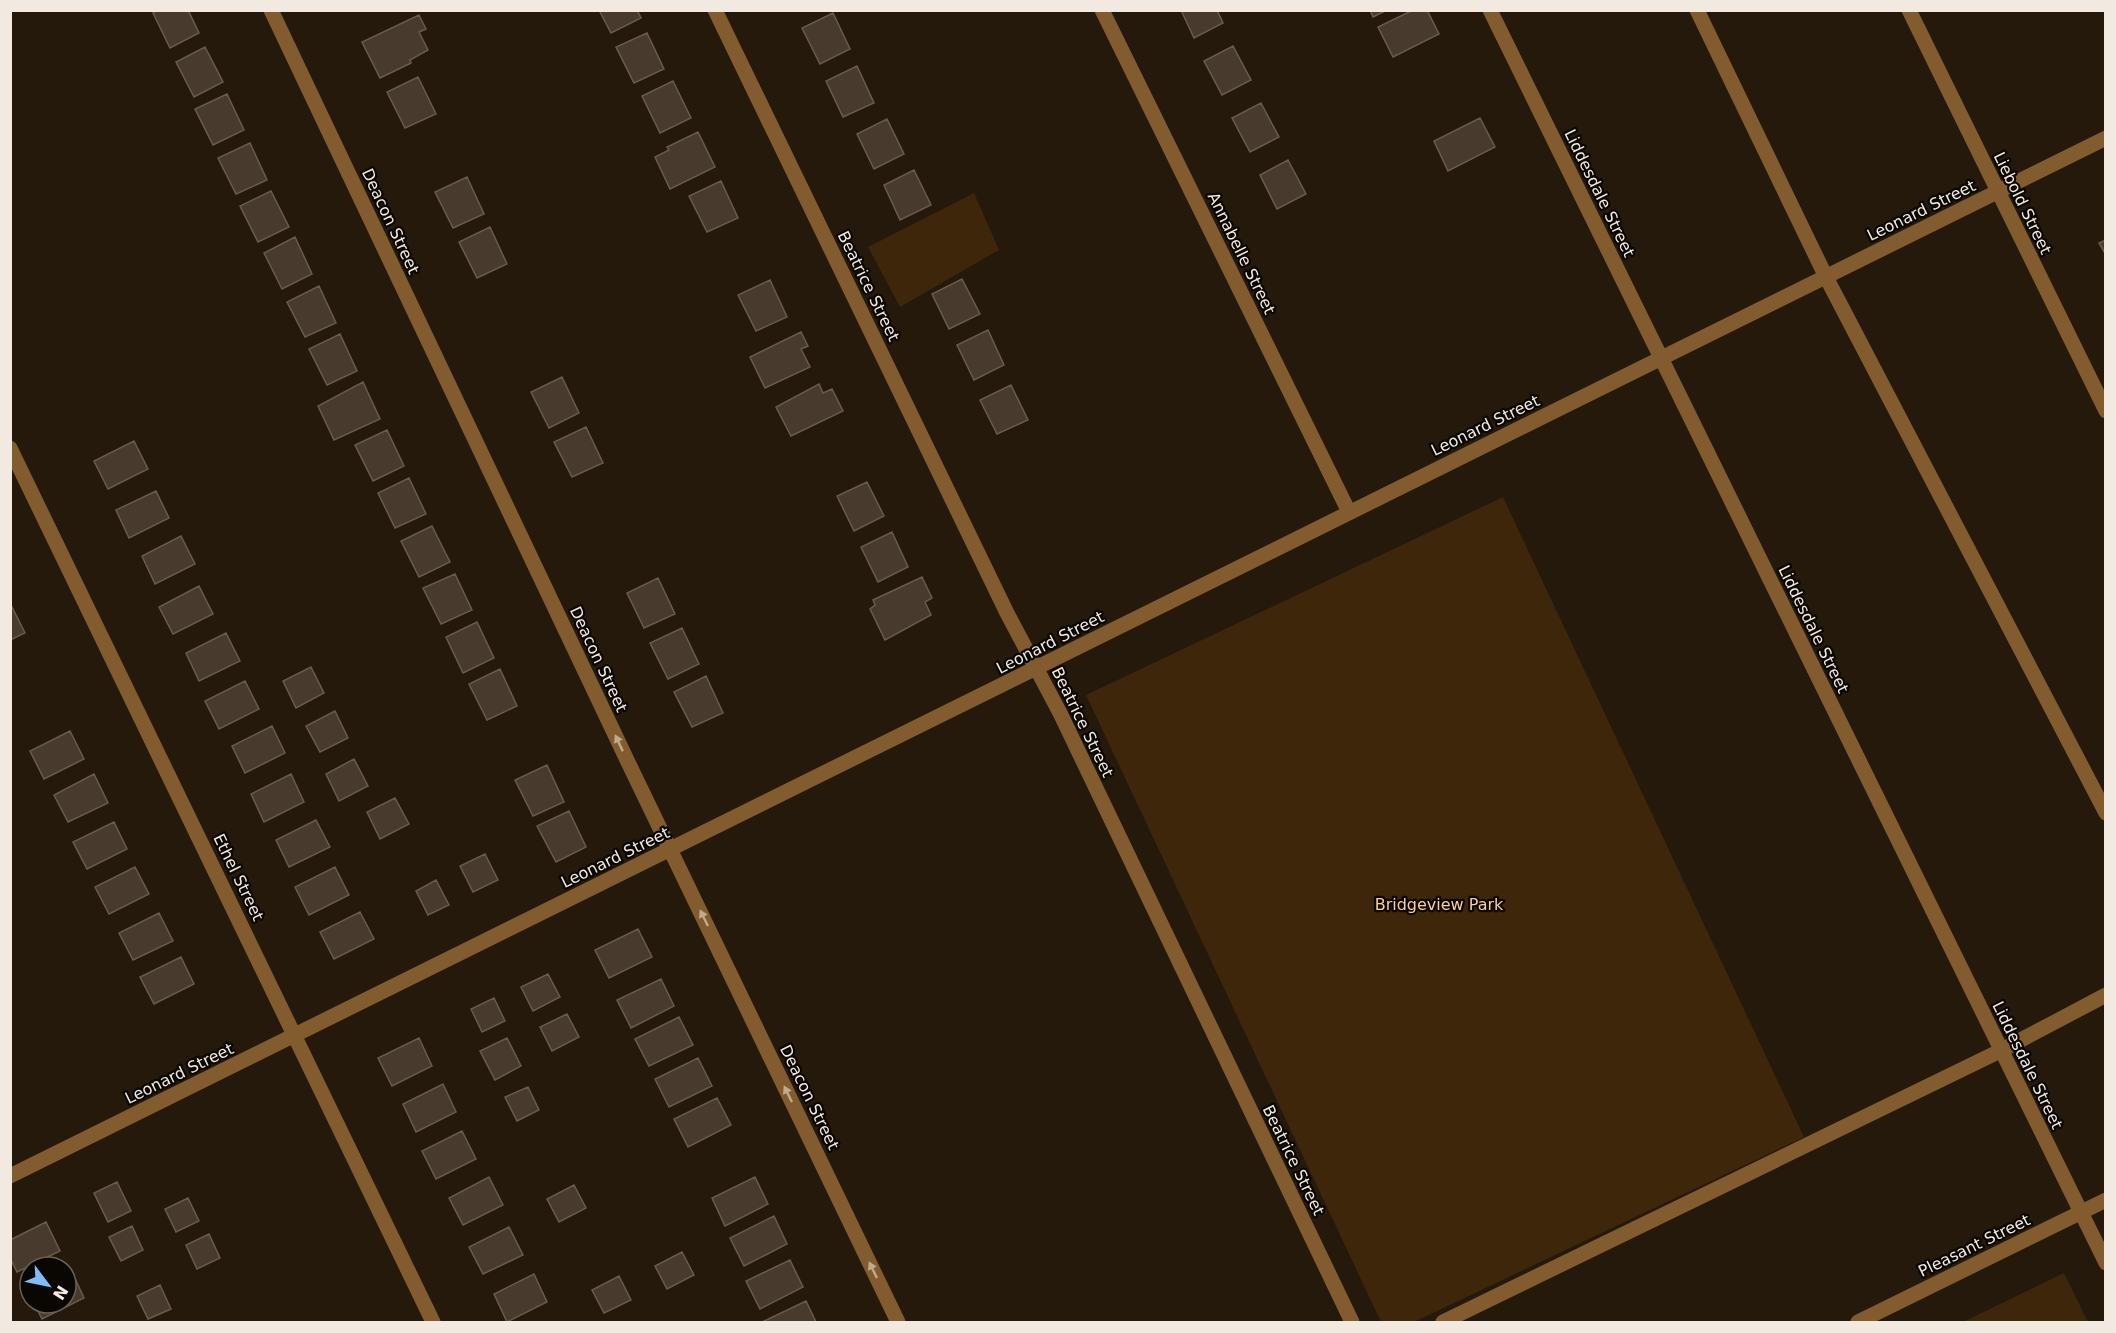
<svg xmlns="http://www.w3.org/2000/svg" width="2116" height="1333" font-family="'DejaVu Sans',sans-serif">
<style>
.green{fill:#3d2609}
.building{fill:#483a2c;stroke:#6a5c4d;stroke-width:1.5}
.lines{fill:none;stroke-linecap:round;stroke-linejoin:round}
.service{stroke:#825c2e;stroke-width:15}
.minor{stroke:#825c2e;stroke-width:15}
.oneway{fill:#c0aa90}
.labels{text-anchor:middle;stroke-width:4.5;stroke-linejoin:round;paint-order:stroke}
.street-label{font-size:16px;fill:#f2eae1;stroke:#0a0602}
.park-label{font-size:16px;fill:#fecd97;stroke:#0a0602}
</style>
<rect width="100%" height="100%" fill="#25190c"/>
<!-- green -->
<path class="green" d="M 974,193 L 999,250 L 900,307 L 868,247 Z
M 1503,497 L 1804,1137 L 1414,1322 L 1381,1322 L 1086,695 Z
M 2064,1273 L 2088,1322 L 1963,1322 Z"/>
<!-- building -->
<path class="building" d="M 158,10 L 188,10 L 199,33 L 170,48 L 153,13 Z
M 599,10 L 637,10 L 641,18 L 611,33 Z
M 1181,10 L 1217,10 L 1223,23 L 1194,38 Z
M 1370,10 L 1387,10 L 1373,17 Z
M 1413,10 L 1427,10 L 1439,34 L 1393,57 L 1378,27 Z
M 833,13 L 850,49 L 820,64 L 802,28 Z
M 419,15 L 426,29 L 419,32 L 428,50 L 410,60 L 411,63 L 380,78 L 362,42 Z
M 647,33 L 664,69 L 634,83 L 616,47 Z
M 1233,46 L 1251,80 L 1222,95 L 1204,61 Z
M 205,47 L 223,82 L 194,97 L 176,62 Z
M 857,66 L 874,103 L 843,117 L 826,81 Z
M 418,77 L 436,114 L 405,128 L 387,92 Z
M 673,81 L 691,118 L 660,133 L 642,96 Z
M 227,94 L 244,130 L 213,145 L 195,109 Z
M 1261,103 L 1279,137 L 1250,152 L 1232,118 Z
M 1480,118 L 1495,147 L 1448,171 L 1434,141 Z
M 887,119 L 904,154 L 874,169 L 857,134 Z
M 698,132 L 715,167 L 670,189 L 655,157 L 669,150 L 667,147 Z
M 250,143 L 267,180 L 236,194 L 218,158 Z
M 1288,160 L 1306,194 L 1277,209 L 1260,175 Z
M 914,170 L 931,205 L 900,220 L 884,185 Z
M 467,177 L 484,214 L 453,228 L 435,192 Z
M 721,181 L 738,218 L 707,232 L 689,196 Z
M 271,191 L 289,227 L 258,242 L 240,206 Z
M 490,227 L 507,264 L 477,278 L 459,242 Z
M 295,237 L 312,274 L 282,289 L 264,253 Z
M 2106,240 L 2106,255 L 2099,243 Z
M 962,279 L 980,314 L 949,329 L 932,294 Z
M 770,280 L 787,317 L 756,331 L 738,295 Z
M 319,286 L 336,323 L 305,337 L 287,302 Z
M 988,330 L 1004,365 L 974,380 L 957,345 Z
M 801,332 L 808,346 L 801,349 L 810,367 L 765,388 L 750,357 Z
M 340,334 L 357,371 L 327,385 L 309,349 Z
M 562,377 L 579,413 L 549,428 L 531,392 Z
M 363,382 L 380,419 L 334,440 L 318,406 Z
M 819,384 L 823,393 L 832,389 L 843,411 L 791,436 L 776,407 Z
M 1011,385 L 1028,420 L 997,434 L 980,400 Z
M 586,427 L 603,463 L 572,477 L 554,442 Z
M 387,430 L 404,466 L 373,481 L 355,445 Z
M 134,441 L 148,469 L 108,489 L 94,461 Z
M 409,478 L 426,514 L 395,528 L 378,493 Z
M 867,482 L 884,516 L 854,531 L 837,496 Z
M 156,491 L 169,518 L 129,538 L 116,510 Z
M 432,526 L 450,562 L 419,577 L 401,541 Z
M 892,532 L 908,567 L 878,582 L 861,547 Z
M 181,536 L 195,564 L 155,584 L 142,556 Z
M 455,574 L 472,610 L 441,624 L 423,588 Z
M 922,577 L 932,598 L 925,602 L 931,615 L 885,640 L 870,609 L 875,605 L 873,600 Z
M 658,578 L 675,614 L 644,628 L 627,593 Z
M 199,586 L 213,614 L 173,634 L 159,607 Z
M 11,605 L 25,633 L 10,640 L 10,606 Z
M 477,622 L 494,658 L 463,673 L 446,637 Z
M 682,628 L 699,664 L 668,679 L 650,643 Z
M 226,633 L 240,661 L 199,681 L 186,653 Z
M 311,667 L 324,693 L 296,708 L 283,681 Z
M 500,669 L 517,706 L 487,720 L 469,684 Z
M 706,676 L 723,713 L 692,727 L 674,692 Z
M 245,681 L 259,709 L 219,729 L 205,701 Z
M 335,711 L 348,738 L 320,752 L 306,726 Z
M 272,726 L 285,753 L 245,773 L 232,746 Z
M 70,731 L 84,759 L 44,779 L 30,751 Z
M 354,759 L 368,786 L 339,801 L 326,774 Z
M 547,765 L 564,802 L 533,816 L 515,780 Z
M 94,774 L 108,803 L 68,822 L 54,795 Z
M 291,774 L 304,802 L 264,822 L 251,794 Z
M 395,798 L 409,824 L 380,839 L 367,812 Z
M 569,811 L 586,847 L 556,862 L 537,826 Z
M 316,820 L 330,847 L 289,867 L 276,840 Z
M 114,822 L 127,849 L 87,869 L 73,842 Z
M 485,854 L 498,880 L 473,892 L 460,866 Z
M 135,867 L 149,894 L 109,914 L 95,887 Z
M 335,867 L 349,895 L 309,915 L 295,887 Z
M 436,880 L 449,905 L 428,915 L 416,891 Z
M 360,912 L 374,939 L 334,959 L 320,932 Z
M 159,913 L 173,941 L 133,960 L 119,933 Z
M 638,929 L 652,957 L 609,978 L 595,950 Z
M 181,957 L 194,984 L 154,1004 L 140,977 Z
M 548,974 L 560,997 L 533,1011 L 521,987 Z
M 661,979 L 674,1006 L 631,1028 L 617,1000 Z
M 494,998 L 505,1021 L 482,1032 L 471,1009 Z
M 567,1014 L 579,1037 L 552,1051 L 540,1027 Z
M 679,1017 L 693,1045 L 649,1066 L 635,1039 Z
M 419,1038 L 432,1066 L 392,1086 L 378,1058 Z
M 507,1038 L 521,1066 L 495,1080 L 480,1051 Z
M 698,1058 L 712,1086 L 669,1107 L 655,1079 Z
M 443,1084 L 456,1112 L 416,1132 L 403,1104 Z
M 528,1087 L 539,1110 L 517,1121 L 505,1097 Z
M 717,1098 L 731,1125 L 688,1147 L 674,1119 Z
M 462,1131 L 476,1159 L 436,1179 L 422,1151 Z
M 489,1177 L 503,1205 L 463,1225 L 449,1198 Z
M 755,1177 L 768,1204 L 725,1226 L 712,1198 Z
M 117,1182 L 131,1211 L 108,1222 L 94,1193 Z
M 574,1185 L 586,1208 L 559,1222 L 547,1199 Z
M 188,1198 L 199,1221 L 176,1232 L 165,1209 Z
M 774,1216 L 787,1244 L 744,1266 L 730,1238 Z
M 46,1222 L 60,1251 L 17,1272 L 10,1258 L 10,1240 Z
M 132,1226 L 143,1250 L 121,1261 L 109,1237 Z
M 509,1227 L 523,1255 L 483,1274 L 469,1247 Z
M 209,1234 L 220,1258 L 197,1269 L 186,1245 Z
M 682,1252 L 694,1275 L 667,1289 L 655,1266 Z
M 790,1260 L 803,1287 L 760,1309 L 746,1281 Z
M 71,1270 L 84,1298 L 42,1319 L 34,1303 L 66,1303 L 66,1272 Z
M 534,1274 L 547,1302 L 507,1322 L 494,1294 Z
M 619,1276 L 631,1300 L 604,1313 L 592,1290 Z
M 160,1285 L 171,1309 L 148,1319 L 137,1296 Z
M 806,1301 L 816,1322 L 762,1322 Z"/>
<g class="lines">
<!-- service -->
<path class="service" d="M 1697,10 L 1826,277 L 2106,813
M 1443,1322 L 2000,1051 L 2106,995"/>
<!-- minor -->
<path class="minor" d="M 271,10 L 627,760 L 898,1322
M 715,10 L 1007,613 L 1060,713 L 1352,1322
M 1102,10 L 1349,512
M 1490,10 L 2106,1263
M 1909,10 L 2106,411
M 10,448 L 433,1322
M 10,1176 L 2106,138
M 1858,1322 L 2106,1200"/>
</g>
<!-- one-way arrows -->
<defs><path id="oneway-solid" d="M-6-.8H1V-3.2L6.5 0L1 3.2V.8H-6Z" transform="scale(1.5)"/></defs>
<g class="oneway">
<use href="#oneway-solid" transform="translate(619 743) rotate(-115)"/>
<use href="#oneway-solid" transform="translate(704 918) rotate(-116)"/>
<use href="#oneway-solid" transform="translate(788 1094) rotate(-116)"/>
<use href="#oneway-solid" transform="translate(873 1270) rotate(-116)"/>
</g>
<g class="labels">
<!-- street labels -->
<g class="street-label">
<text transform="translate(1600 193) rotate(64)" y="6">Liddesdale Street</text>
<text transform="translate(2023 203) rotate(64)" y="6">Liebold Street</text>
<text transform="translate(1921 210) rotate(-26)" y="6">Leonard Street</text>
<text transform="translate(391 221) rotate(65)" y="6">Deacon Street</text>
<text transform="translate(1242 253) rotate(64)" y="6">Annabelle Street</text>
<text transform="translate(869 286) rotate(64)" y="6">Beatrice Street</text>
<text transform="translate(1485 425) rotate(-26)" y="6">Leonard Street</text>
<text transform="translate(1814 629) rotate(64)" y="6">Liddesdale Street</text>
<text transform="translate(1050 642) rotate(-27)" y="6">Leonard Street</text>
<text transform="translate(599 659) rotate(65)" y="6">Deacon Street</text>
<text transform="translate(1083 722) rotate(64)" y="6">Beatrice Street</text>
<text transform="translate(615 857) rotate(-26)" y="6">Leonard Street</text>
<text transform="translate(239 877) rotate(64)" y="6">Ethel Street</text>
<text transform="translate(2028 1065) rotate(64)" y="6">Liddesdale Street</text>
<text transform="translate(179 1073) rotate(-26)" y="6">Leonard Street</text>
<text transform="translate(810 1097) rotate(64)" y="6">Deacon Street</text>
<text transform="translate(1294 1160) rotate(64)" y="6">Beatrice Street</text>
<text transform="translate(1974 1245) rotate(-26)" y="6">Pleasant Street</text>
</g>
<!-- park labels -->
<g class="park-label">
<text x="1439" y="910">Bridgeview Park</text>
</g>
</g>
<!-- border -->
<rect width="2116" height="1333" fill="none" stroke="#f2eae1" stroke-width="24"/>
<!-- north arrow -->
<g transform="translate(48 1285) rotate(122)"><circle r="28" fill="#0a0602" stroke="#67615b" stroke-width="1.5"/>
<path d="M0-4.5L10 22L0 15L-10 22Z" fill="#7fbdfa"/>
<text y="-9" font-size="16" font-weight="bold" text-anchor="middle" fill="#f2eae1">N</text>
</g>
</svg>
